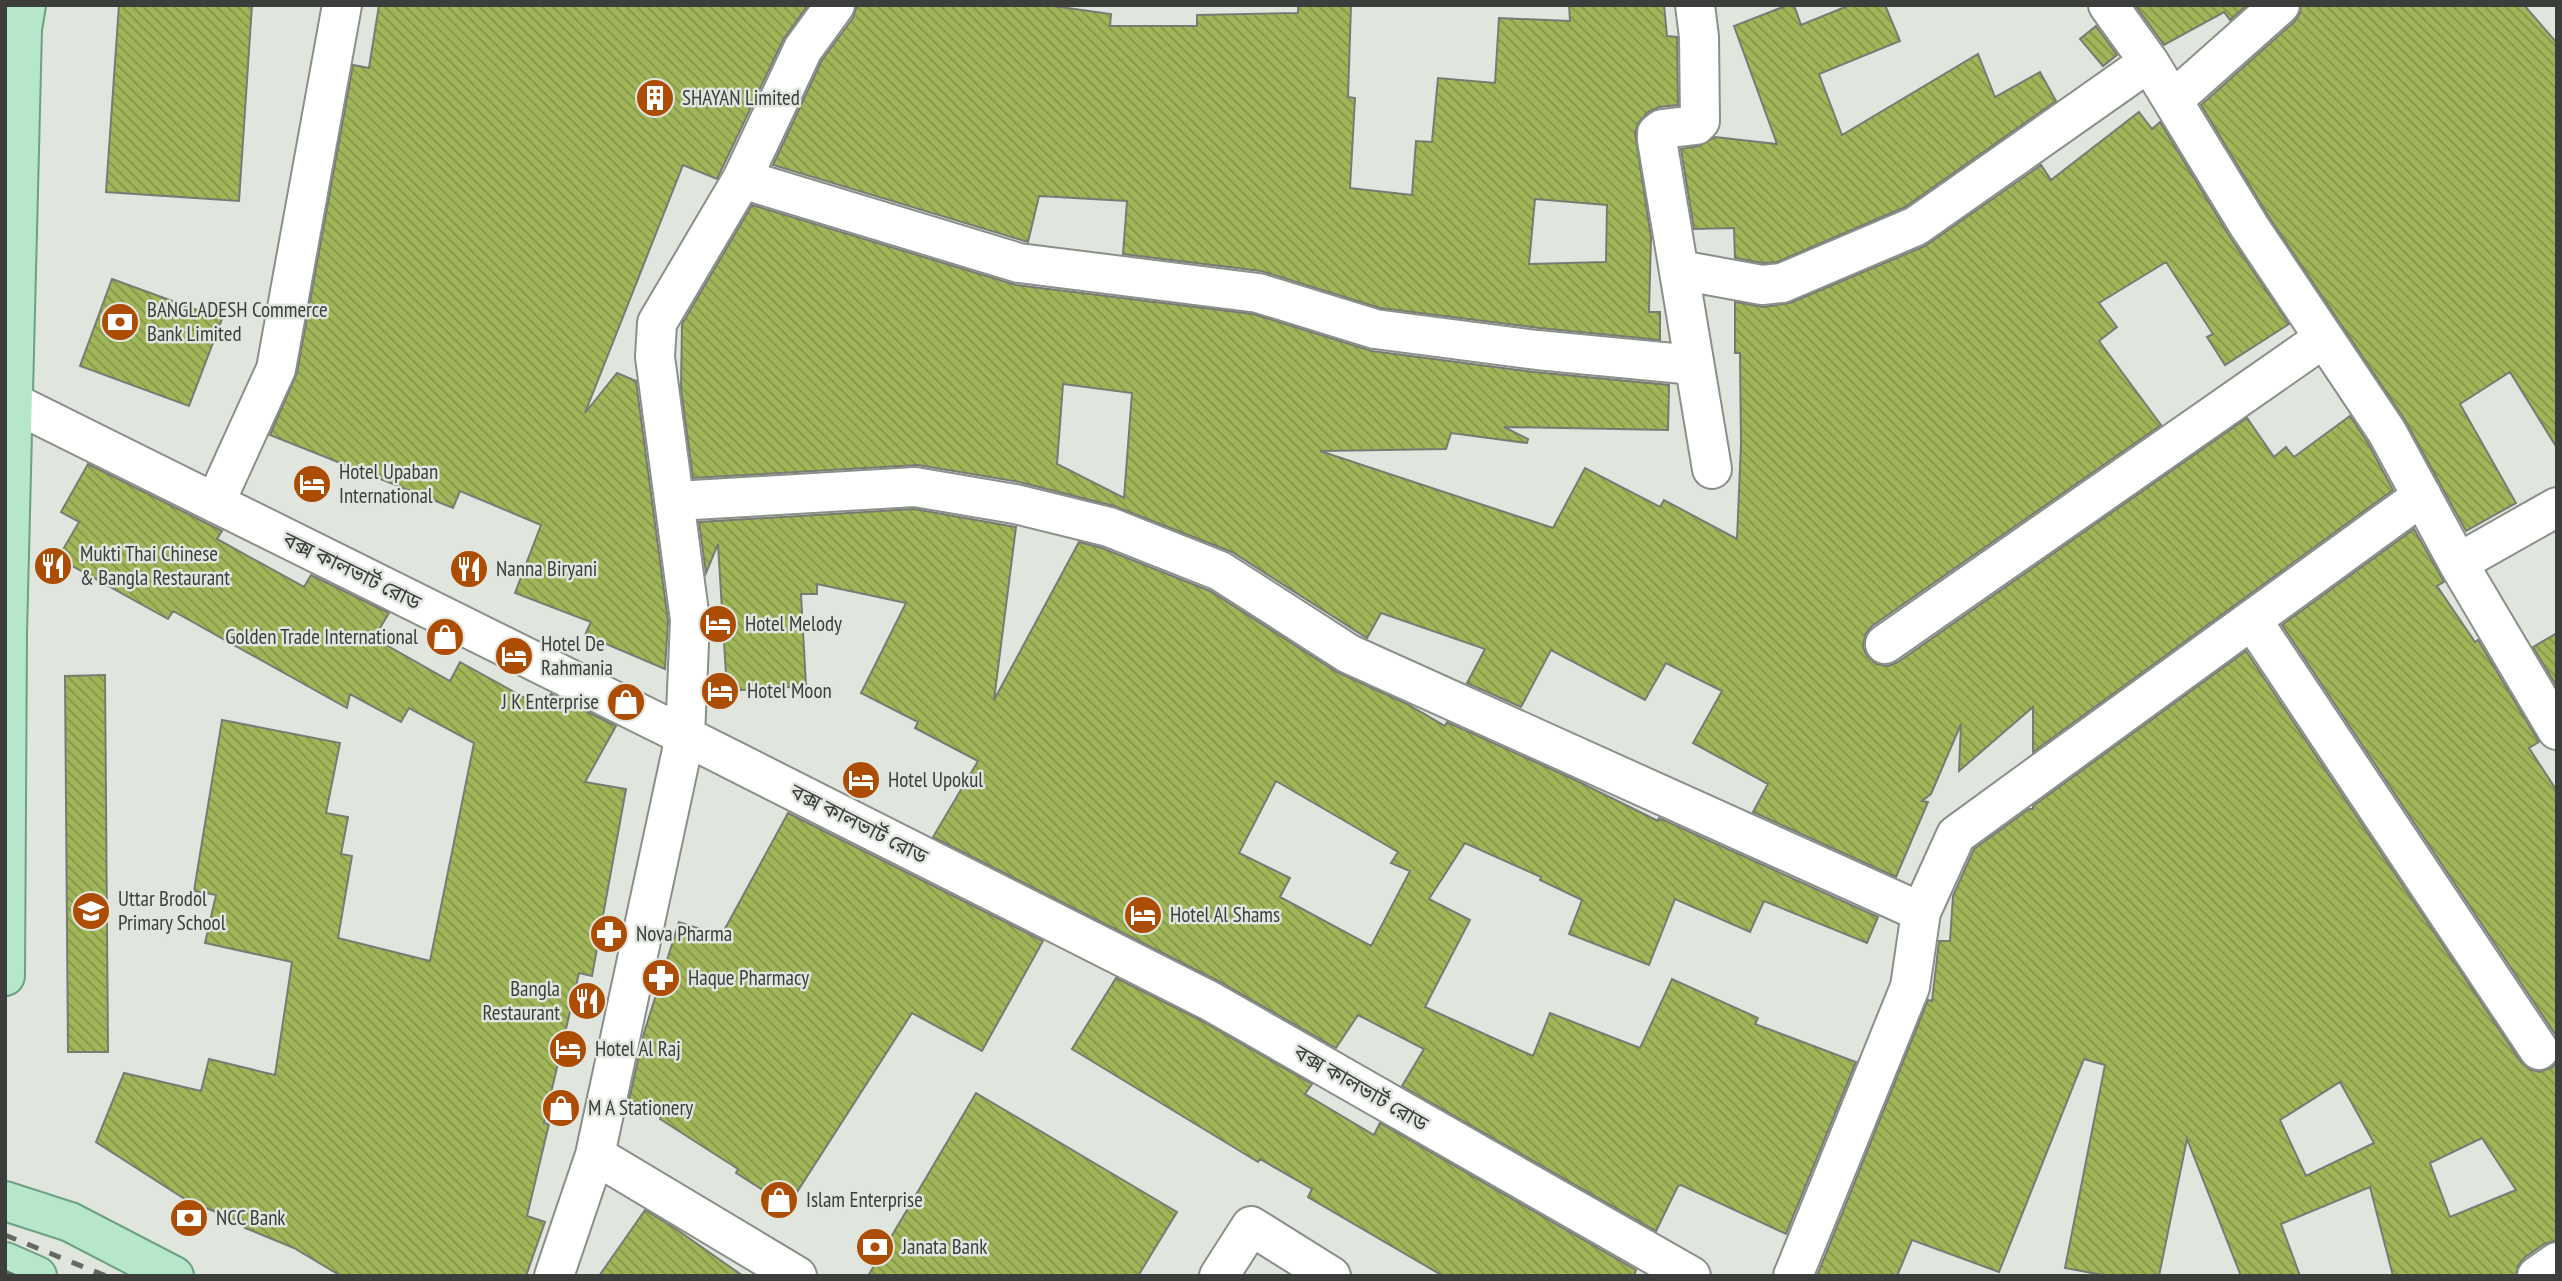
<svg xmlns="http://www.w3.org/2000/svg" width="2562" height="1281" font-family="'PT Sans Narrow','Noto Sans Bengali',sans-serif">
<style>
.building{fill:url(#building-back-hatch);stroke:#787b73;stroke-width:2;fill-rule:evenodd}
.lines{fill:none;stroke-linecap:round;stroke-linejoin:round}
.minor-casing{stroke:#8a8f88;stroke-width:42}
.major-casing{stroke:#6ca181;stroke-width:42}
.minor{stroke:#fff;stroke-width:38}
.major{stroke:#b7e7ca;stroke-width:38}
.rail{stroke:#656965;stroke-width:5;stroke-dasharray:12 12;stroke-linecap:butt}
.labels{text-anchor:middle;stroke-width:5;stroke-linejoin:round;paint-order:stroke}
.poi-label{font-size:21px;fill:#3b3e3b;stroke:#e0e5de;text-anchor:start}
.street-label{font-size:21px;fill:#3b3e3b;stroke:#e0e5de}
</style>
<defs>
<pattern id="building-back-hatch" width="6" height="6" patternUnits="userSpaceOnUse" patternTransform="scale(1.75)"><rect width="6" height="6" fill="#a0b658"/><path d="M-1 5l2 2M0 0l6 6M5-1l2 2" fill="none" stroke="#84954a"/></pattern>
</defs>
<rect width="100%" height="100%" fill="#e0e5de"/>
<!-- building -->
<path class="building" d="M 119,5 L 252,5 L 239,201 L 106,192 Z
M 379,5 L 808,5 L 783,40 L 717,179 L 683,165 L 585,413 L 617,373 L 636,381 L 668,621 L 665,669 L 585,635 L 591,622 L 515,593 L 541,525 L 460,491 L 453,508 L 270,435 L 297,373 L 353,65 L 369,68 Z
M 857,5 L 1046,5 L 1111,14 L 1110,26 L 1197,26 L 1197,15 L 1298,13 L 1298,5 L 1351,5 L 1348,97 L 1355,98 L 1350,188 L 1412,195 L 1416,141 L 1432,142 L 1438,78 L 1495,83 L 1499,18 L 1570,21 L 1569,5 L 1664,5 L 1667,36 L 1677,37 L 1678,105 L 1659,107 L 1648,112 L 1638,123 L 1635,133 L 1651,237 L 1649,312 L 1660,312 L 1660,340 L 1539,328 L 1380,308 L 1261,271 L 1123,254 L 1127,201 L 1039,196 L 1028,242 L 773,165 L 822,60 L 853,18 ZM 1535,199 L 1607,205 L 1606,262 L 1529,264 Z
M 1788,5 L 1794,5 L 1801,25 L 1850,5 L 1885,5 L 1900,41 L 1819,74 L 1842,135 L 1978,54 L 1995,97 L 2040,72 L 2056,101 L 1905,207 L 1777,262 L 1763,263 L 1735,258 L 1734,228 L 1694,229 L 1681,149 L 1699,146 L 1715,137 L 1777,144 L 1734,26 Z
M 2135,5 L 2247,5 L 2230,20 L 2224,12 L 2164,45 Z
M 2301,5 L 2524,5 L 2557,43 L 2557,448 L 2510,372 L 2460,404 L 2516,503 L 2466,531 L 2405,420 L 2267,214 L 2201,105 L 2295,21 L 2300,13 Z
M 2096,26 L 2117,55 L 2103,66 L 2080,39 Z
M 2139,112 L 2152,129 L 2160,122 L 2230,237 L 2289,324 L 2225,365 L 2207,337 L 2213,334 L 2166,262 L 2099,303 L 2117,327 L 2099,341 L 2161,425 L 1872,626 L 1865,635 L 1863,647 L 1867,656 L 1876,664 L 1888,666 L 1898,662 L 2247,418 L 2274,457 L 2286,447 L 2294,457 L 2350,416 L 2368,443 L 2393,490 L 2033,752 L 2033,707 L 1959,771 L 1961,724 L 1931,794 L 1922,801 L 1928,802 L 1896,877 L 1753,812 L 1768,784 L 1693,743 L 1722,691 L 1666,663 L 1645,700 L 1551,650 L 1521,707 L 1467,683 L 1485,649 L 1381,613 L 1367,638 L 1232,552 L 1114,506 L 1019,482 L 918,465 L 693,478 L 681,389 L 682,324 L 752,205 L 1016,285 L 1253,314 L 1372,351 L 1534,372 L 1669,385 L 1668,430 L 1504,427 L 1528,439 L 1527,443 L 1451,433 L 1446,449 L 1320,451 L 1553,528 L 1585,468 L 1660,507 L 1664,500 L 1737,539 L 1741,444 L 1740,353 L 1735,353 L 1735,302 L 1764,307 L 1790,303 L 1925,246 L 2041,165 L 2051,180 ZM 1063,384 L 1132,393 L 1124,498 L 1057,464 Z
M 112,279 L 222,319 L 189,406 L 80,366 Z
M 88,464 L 222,531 L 217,539 L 304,587 L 311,575 L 389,613 L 374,638 L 450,681 L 460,662 L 543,708 L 551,694 L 616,726 L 585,782 L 626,789 L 592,976 L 579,973 L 544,1123 L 549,1124 L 527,1216 L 545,1222 L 526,1276 L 341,1276 L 294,1248 L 245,1228 L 247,1224 L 188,1201 L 96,1142 L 124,1073 L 201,1091 L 209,1059 L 275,1075 L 292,962 L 205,943 L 216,895 L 194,891 L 222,720 L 340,743 L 326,813 L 348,817 L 341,854 L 352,856 L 338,938 L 430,961 L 474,743 L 409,708 L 401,722 L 350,694 L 347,708 L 173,611 L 168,619 L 58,558 L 79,522 L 61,512 Z
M 914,509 L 1016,527 L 994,700 L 1079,542 L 1102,548 L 1210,591 L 1337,672 L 1407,704 L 1445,726 L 1447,722 L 1573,779 L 1658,821 L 1659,818 L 1878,917 L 1867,943 L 1764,901 L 1750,932 L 1675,899 L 1649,965 L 1569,934 L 1582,900 L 1540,880 L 1541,877 L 1465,843 L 1429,899 L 1470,920 L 1425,1007 L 1533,1056 L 1550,1013 L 1640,1048 L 1672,979 L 1758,1018 L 1755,1024 L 1856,1062 L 1786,1234 L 1681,1185 L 1678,1186 L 1656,1231 L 1402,1086 L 1424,1049 L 1358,1015 L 1336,1048 L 1220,982 L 933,837 L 978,761 L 915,728 L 918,722 L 861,693 L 906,603 L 817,584 L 817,594 L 801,594 L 806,686 L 727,691 L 718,544 L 706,573 L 699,522 ZM 1276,781 L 1398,852 L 1391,863 L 1410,871 L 1371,946 L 1280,897 L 1290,878 L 1239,853 Z
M 2414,529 L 2444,582 L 2437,586 L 2475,642 L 2478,640 L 2539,742 L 2529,748 L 2557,791 L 2557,1037 L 2282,625 Z
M 2557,633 L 2557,687 L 2533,647 Z
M 2246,651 L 2521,1062 L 2529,1069 L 2540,1072 L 2551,1068 L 2557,1062 L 2557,1240 L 2544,1244 L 2524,1258 L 2518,1266 L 2516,1276 L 2393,1276 L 2370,1187 L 2281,1224 L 2300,1276 L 2241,1276 L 2187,1139 L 2159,1276 L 2108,1276 L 2065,1268 L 2105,1065 L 2084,1059 L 1999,1272 L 1912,1240 L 1897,1276 L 1817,1276 L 1928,1000 L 1932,1001 L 1939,941 L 1950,941 L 1953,896 L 1974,849 L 2029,809 L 2033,809 L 2033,806 ZM 2340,1082 L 2374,1143 L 2306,1176 L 2280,1120 ZM 2482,1138 L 2516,1190 L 2450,1217 L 2430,1163 Z
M 105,675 L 108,1052 L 68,1052 L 65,676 Z
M 788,813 L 1043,941 L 982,1051 L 912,1013 L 788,1206 L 736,1173 L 738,1169 L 660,1119 L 664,1111 L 629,1100 L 644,1033 L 679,922 L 721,936 Z
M 1116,978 L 1200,1020 L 1312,1084 L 1305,1094 L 1374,1135 L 1380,1123 L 1636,1270 L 1634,1276 L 1443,1276 L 1308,1197 L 1312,1189 L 1260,1159 L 1258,1162 L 1072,1049 Z
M 976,1093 L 1177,1212 L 1138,1276 L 868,1276 Z
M 645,1210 L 676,1229 L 743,1276 L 599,1276 Z"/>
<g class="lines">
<defs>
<path id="minor" d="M 1695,5 L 1699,37 L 1700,121 L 1696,125 L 1662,129 L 1657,133 L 1657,140 L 1712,469
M 2108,5 L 2149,62 L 2249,226 L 2387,432 L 2458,563 L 2557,730
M 2173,100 L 2280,5
M 742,179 L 1019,263 L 1258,293 L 1375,329 L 1537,350 L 1694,365
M 1680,270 L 1762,285 L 1782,283 L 1916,226 L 2149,62
M 12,402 L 685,736 L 1210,1001 L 1691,1276
M 676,501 L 915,487 L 1015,504 L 1109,527 L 1220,571 L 1349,654 L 1921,912
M 215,503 L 276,369 L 342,5
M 2458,563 L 2557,507
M 2252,620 L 2539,1050
M 1885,644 L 2324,338
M 595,1155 L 797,1276
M 554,1276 L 595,1155 L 685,736 L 690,620 L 655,357 L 657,323 L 742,179 L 803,49 L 835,5
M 1219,1276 L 1251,1226 L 1331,1276
M 1793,1276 L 1910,987 L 1921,912 L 1956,835 L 2422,496
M 2537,1276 L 2557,1262"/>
<path id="major" d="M 5,976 L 7,634 L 22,29 L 26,5
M 5,1201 L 70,1222 L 174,1276
M 5,1262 L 37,1276"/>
</defs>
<!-- minor casing -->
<use href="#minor" class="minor-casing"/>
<!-- major casing -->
<use href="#major" class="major-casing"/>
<!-- minor -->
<use href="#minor" class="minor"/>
<!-- major -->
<use href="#major" class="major"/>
<!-- rail -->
<path class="rail" d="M 5,1235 L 106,1276
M 5,1272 L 14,1276"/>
</g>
<!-- icons -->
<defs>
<symbol id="building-disc" viewBox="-11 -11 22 22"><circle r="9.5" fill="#ad4c03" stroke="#e0e5de"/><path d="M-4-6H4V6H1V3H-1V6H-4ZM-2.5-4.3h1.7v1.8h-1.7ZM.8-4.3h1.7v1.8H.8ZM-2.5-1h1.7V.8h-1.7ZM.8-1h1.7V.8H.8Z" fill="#fff"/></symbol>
<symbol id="bank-disc" viewBox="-11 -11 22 22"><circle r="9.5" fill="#ad4c03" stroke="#e0e5de"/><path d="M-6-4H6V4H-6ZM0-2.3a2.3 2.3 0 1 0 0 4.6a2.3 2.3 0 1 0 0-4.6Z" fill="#fff"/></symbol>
<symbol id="hotel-disc" viewBox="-11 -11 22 22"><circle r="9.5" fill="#ad4c03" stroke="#e0e5de"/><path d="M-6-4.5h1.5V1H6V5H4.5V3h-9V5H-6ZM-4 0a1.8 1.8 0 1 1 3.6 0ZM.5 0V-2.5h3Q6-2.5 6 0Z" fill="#fff"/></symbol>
<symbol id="restaurant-disc" viewBox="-11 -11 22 22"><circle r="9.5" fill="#ad4c03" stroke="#e0e5de"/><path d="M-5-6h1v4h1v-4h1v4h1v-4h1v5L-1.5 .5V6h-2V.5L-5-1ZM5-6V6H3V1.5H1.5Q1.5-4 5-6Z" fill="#fff"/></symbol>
<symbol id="shop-disc" viewBox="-11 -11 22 22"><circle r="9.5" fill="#ad4c03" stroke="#e0e5de"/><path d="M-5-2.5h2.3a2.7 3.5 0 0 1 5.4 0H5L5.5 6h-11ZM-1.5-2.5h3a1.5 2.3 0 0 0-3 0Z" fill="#fff"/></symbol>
<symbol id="school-disc" viewBox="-11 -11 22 22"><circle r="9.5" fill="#ad4c03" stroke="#e0e5de"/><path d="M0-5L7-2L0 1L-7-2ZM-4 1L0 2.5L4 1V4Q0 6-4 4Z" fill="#fff"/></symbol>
<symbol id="pharmacy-disc" viewBox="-11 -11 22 22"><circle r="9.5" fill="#ad4c03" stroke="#e0e5de"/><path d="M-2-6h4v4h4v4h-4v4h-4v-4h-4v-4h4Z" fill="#fff"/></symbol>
</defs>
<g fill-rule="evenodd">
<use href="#building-disc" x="633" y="76" width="44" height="44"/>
<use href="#bank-disc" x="98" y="300" width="44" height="44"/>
<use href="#hotel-disc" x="290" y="462" width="44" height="44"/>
<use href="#restaurant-disc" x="31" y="544" width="44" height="44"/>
<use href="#restaurant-disc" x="447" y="547" width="44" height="44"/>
<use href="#hotel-disc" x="696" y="602" width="44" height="44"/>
<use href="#shop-disc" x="423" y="615" width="44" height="44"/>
<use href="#hotel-disc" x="492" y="634" width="44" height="44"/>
<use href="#hotel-disc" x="698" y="669" width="44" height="44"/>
<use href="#shop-disc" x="604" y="680" width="44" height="44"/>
<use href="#hotel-disc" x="839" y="758" width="44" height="44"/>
<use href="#school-disc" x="69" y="889" width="44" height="44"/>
<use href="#hotel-disc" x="1121" y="893" width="44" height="44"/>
<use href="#pharmacy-disc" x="587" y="912" width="44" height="44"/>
<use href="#pharmacy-disc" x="639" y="956" width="44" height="44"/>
<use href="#restaurant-disc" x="565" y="979" width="44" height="44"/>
<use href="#hotel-disc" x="546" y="1027" width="44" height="44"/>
<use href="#shop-disc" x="539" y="1086" width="44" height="44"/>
<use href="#shop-disc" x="757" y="1178" width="44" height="44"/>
<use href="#bank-disc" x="167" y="1196" width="44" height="44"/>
<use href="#bank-disc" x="853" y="1225" width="44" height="44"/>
</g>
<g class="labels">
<!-- poi labels -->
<g class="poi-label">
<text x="682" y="105">SHAYAN Limited</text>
<text x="147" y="317">BANGLADESH Commerce<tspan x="147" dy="24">Bank Limited</tspan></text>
<text x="339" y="479">Hotel Upaban<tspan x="339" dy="24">International</tspan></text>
<text x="80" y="561">Mukti Thai Chinese<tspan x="80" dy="24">&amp; Bangla Restaurant</tspan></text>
<text x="496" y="576">Nanna Biryani</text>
<text x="745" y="631">Hotel Melody</text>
<text x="418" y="644" text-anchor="end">Golden Trade International</text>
<text x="541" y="651">Hotel De<tspan x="541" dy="24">Rahmania</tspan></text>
<text x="747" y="698">Hotel Moon</text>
<text x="599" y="709" text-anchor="end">J K Enterprise</text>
<text x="888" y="787">Hotel Upokul</text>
<text x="118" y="906">Uttar Brodol<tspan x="118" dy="24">Primary School</tspan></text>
<text x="1170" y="922">Hotel Al Shams</text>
<text x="636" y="941">Nova Pharma</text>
<text x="688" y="985">Haque Pharmacy</text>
<text x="560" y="996" text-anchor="end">Bangla<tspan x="560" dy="24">Restaurant</tspan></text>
<text x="595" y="1056">Hotel Al Raj</text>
<text x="588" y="1115">M A Stationery</text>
<text x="806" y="1207">Islam Enterprise</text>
<text x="216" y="1225">NCC Bank</text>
<text x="902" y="1254">Janata Bank</text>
</g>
<!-- street labels -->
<g class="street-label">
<text transform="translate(352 571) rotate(26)" y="7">বক্স কালভার্ট রোড</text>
<text transform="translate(859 824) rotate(27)" y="7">বক্স কালভার্ট রোড</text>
<text transform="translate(1361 1088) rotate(30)" y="7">বক্স কালভার্ট রোড</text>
</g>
</g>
<!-- border -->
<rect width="2562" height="1281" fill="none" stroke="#3b3e3b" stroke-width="14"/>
</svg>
